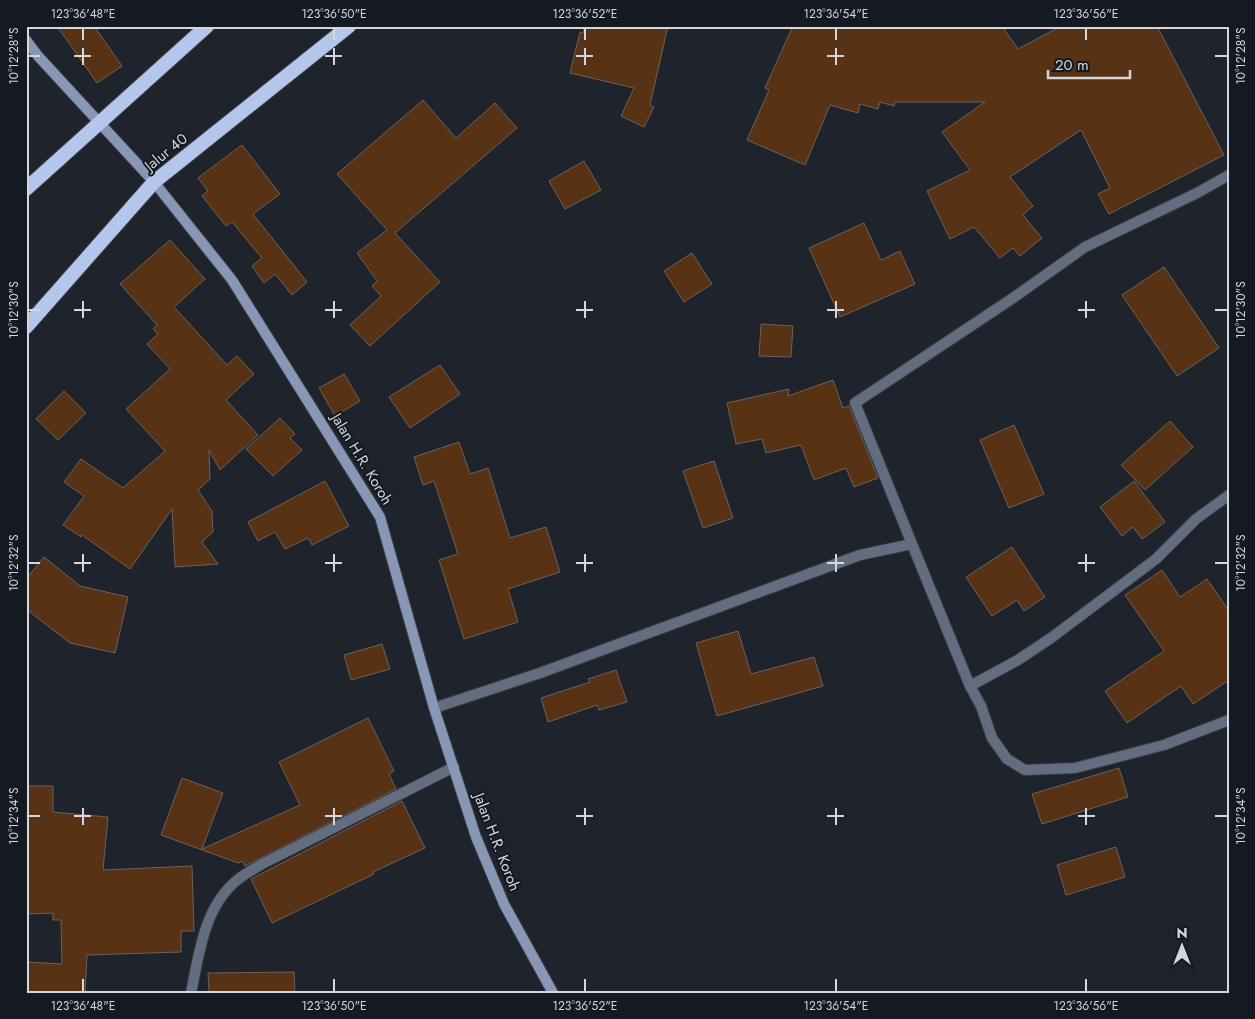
<svg xmlns="http://www.w3.org/2000/svg" width="1255" height="1019" font-family="Jost,sans-serif">
<style>
.building{fill:#583214;stroke:#6d625a}
.lines{fill:none;stroke-linecap:round;stroke-linejoin:round}
.minor-casing{stroke:#3b4048;stroke-width:12}
.secondary-casing{stroke:#3b4048;stroke-width:12}
.trunk-casing{stroke:#3b4048;stroke-width:16}
.minor{stroke:#646d80;stroke-width:10}
.secondary{stroke:#8897b5;stroke-width:10}
.trunk{stroke:#b4c6ec;stroke-width:14}
.ticks{fill:none;stroke:#d4d7dd;stroke-width:2}
.labels{text-anchor:middle;stroke-width:4;stroke-linejoin:round;paint-order:stroke}
.street-label{font-size:15px;fill:#d4d7dd;stroke:#151a22}
.neatline{fill:none;stroke:#d4d7dd;stroke-width:2}
.ticks-label{font-size:12px;text-anchor:middle;fill:#d4d7dd}
</style>
<rect width="100%" height="100%" fill="#1e232c"/>
<!-- building -->
<path class="building" d="M 57,26 L 94,26 L 122,66 L 97,83 Z
M 585,26 L 668,26 L 650,105 L 654,107 L 644,127 L 621,116 L 634,88 L 570,73 L 580,32 L 583,33 Z
M 793,26 L 1002,26 L 1018,49 L 1061,26 L 1157,26 L 1224,155 L 1109,214 L 1098,194 L 1110,188 L 1081,130 L 1010,177 L 1033,206 L 1023,215 L 1042,238 L 1020,256 L 1013,248 L 1000,258 L 974,227 L 950,239 L 927,191 L 970,170 L 942,132 L 985,102 L 895,102 L 894,106 L 880,102 L 878,109 L 860,104 L 858,113 L 830,105 L 805,165 L 747,140 L 769,90 L 765,88 Z
M 423,100 L 456,138 L 495,103 L 517,128 L 395,233 L 440,282 L 370,346 L 350,325 L 381,296 L 372,286 L 377,281 L 357,253 L 387,230 L 337,174 Z
M 242,145 L 280,194 L 253,214 L 307,282 L 292,295 L 275,274 L 264,283 L 252,266 L 262,258 L 232,222 L 226,226 L 202,196 L 208,191 L 198,178 Z
M 584,161 L 601,190 L 565,209 L 549,181 Z
M 864,223 L 881,260 L 900,251 L 915,284 L 840,317 L 809,248 Z
M 170,240 L 205,279 L 174,307 L 227,365 L 237,356 L 254,374 L 226,400 L 258,435 L 220,470 L 209,450 L 210,479 L 198,490 L 212,511 L 213,532 L 202,542 L 218,564 L 175,567 L 172,509 L 130,569 L 82,535 L 81,537 L 63,525 L 84,496 L 64,482 L 81,459 L 123,488 L 165,451 L 126,409 L 170,369 L 147,344 L 158,334 L 153,329 L 157,325 L 120,284 Z
M 692,253 L 712,284 L 684,302 L 664,271 Z
M 1164,267 L 1219,348 L 1177,376 L 1122,295 Z
M 761,324 L 793,326 L 791,357 L 759,356 Z
M 440,365 L 460,394 L 410,428 L 389,397 Z
M 344,374 L 360,401 L 335,416 L 319,388 Z
M 833,380 L 843,408 L 849,406 L 878,478 L 854,487 L 846,468 L 814,480 L 801,445 L 766,453 L 762,439 L 736,444 L 727,403 L 789,389 L 788,396 Z
M 64,391 L 86,413 L 58,440 L 36,419 Z
M 280,418 L 295,434 L 290,438 L 302,450 L 273,476 L 246,449 Z
M 1170,421 L 1193,447 L 1145,490 L 1121,465 Z
M 1014,425 L 1044,494 L 1009,508 L 980,440 Z
M 459,442 L 470,474 L 488,468 L 510,538 L 546,527 L 560,572 L 508,589 L 518,622 L 464,639 L 439,560 L 458,554 L 434,481 L 423,485 L 414,457 Z
M 714,461 L 733,518 L 703,528 L 683,471 Z
M 325,481 L 349,526 L 312,545 L 308,538 L 285,549 L 275,532 L 258,541 L 248,522 Z
M 1134,481 L 1165,522 L 1142,539 L 1133,527 L 1122,536 L 1100,507 Z
M 1012,547 L 1045,597 L 1024,611 L 1017,600 L 992,616 L 966,577 Z
M 44,557 L 80,586 L 128,597 L 115,653 L 70,643 L 26,609 L 26,579 Z
M 1162,570 L 1180,597 L 1207,579 L 1229,611 L 1229,680 L 1193,704 L 1181,686 L 1127,723 L 1105,691 L 1164,651 L 1125,595 Z
M 738,631 L 751,674 L 814,657 L 823,686 L 717,716 L 696,643 Z
M 382,644 L 390,669 L 351,680 L 344,655 Z
M 616,670 L 627,702 L 599,710 L 597,705 L 548,722 L 541,698 L 590,682 L 588,679 Z
M 368,718 L 394,771 L 389,774 L 396,789 L 245,866 L 242,861 L 238,863 L 161,835 L 182,778 L 223,793 L 202,849 L 300,805 L 279,762 Z
M 1119,768 L 1128,797 L 1042,824 L 1032,794 Z
M 26,786 L 53,786 L 53,812 L 108,817 L 103,870 L 192,866 L 194,931 L 181,931 L 181,952 L 87,955 L 85,993 L 26,993 L 26,962 L 62,964 L 61,920 L 53,920 L 53,913 L 26,914 Z
M 402,801 L 425,848 L 373,872 L 374,874 L 272,923 L 251,879 Z
M 1116,847 L 1125,877 L 1066,895 L 1057,865 Z
M 294,972 L 295,993 L 209,993 L 208,973 Z"/>
<g class="lines">
<defs>
<path id="minor" d="M 912,544 L 855,403 L 1013,298 L 1085,247 L 1197,193 L 1229,175
M 970,686 L 1018,660 L 1051,638 L 1156,559 L 1196,519 L 1229,495
M 434,708 L 540,673 L 860,555 L 912,544 L 970,686 L 981,706 L 992,738 L 1007,759 L 1025,770 L 1075,768 L 1164,745 L 1229,720
M 191,993 C 199,954 204,908 236,881 C 244,874 254,869 262,864 L 454,767"/>
<path id="secondary" d="M 26,40 L 38,56 L 154,182 L 232,280 L 380,517 L 434,708 L 476,837 L 504,904 L 553,993"/>
<path id="trunk" d="M 26,189 L 207,26
M 26,327 L 154,182 L 349,26"/>
</defs>
<!-- minor casing -->
<use href="#minor" class="minor-casing"/>
<!-- secondary casing -->
<use href="#secondary" class="secondary-casing"/>
<!-- trunk casing -->
<use href="#trunk" class="trunk-casing"/>
<!-- minor -->
<use href="#minor" class="minor"/>
<!-- secondary -->
<use href="#secondary" class="secondary"/>
<!-- trunk -->
<use href="#trunk" class="trunk"/>
</g>
<!-- ticks -->
<path class="ticks" d="M 83,28 L 83,40M 334,28 L 334,40M 585,28 L 585,40M 836,28 L 836,40M 1086,28 L 1086,40M 83,48 L 83,65M 334,48 L 334,65M 585,48 L 585,65M 836,48 L 836,65M 28,56 L 40,56M 74,56 L 91,56M 325,56 L 342,56M 576,56 L 593,56M 827,56 L 844,56M 1215,56 L 1228,56M 83,301 L 83,318M 334,301 L 334,318M 585,301 L 585,318M 836,301 L 836,318M 1086,301 L 1086,318M 28,310 L 40,310M 74,310 L 91,310M 325,310 L 342,310M 576,310 L 593,310M 827,310 L 844,310M 1078,310 L 1095,310M 1215,310 L 1228,310M 83,554 L 83,572M 334,554 L 334,572M 585,554 L 585,572M 836,554 L 836,572M 1086,554 L 1086,572M 28,563 L 40,563M 74,563 L 91,563M 325,563 L 342,563M 576,563 L 593,563M 827,563 L 844,563M 1078,563 L 1095,563M 1215,563 L 1228,563M 83,808 L 83,825M 334,808 L 334,825M 585,808 L 585,825M 836,808 L 836,825M 1086,808 L 1086,825M 28,816 L 40,816M 74,816 L 91,816M 325,816 L 342,816M 576,816 L 593,816M 827,816 L 844,816M 1078,816 L 1095,816M 1215,816 L 1228,816M 83,979 L 83,992M 334,979 L 334,992M 585,979 L 585,992M 836,979 L 836,992M 1086,979 L 1086,992"/>
<g class="labels">
<!-- street labels -->
<g class="street-label">
<text transform="translate(166 152) rotate(-39)" y="5">Jalur 40</text>
<text transform="translate(362 459) rotate(59)" y="5">Jalan H.R. Koroh</text>
<text transform="translate(497 842) rotate(69)" y="5">Jalan H.R. Koroh</text>
</g>
</g>
<!-- border -->
<rect width="1255" height="1019" fill="none" stroke="#151a22" stroke-width="55"/>
<!-- north arrow -->
<g transform="translate(1182 946)" stroke="#151a22" stroke-width="4" paint-order="stroke">
<path d="M0-4L9 19L0 12L-9 19Z" fill="#d4d7dd"/>
<text y="-8" font-size="14" font-weight="bold" text-anchor="middle" fill="#d4d7dd">N</text>
</g>
<!-- scale -->
<path d="M1048 70v8h82v-8" fill="none" stroke="#d4d7dd" stroke-width="2.5"/>
<text x="1055" y="70" font-size="15" fill="#d4d7dd" stroke="#151a22" stroke-width="4" paint-order="stroke">20 m</text>
<rect x="28" y="28" width="1200" height="964" class="neatline"/>
<g class="ticks-label">
<text x="83" y="18">123°36'48"E</text>
<text x="334" y="18">123°36'50"E</text>
<text x="585" y="18">123°36'52"E</text>
<text x="836" y="18">123°36'54"E</text>
<text x="1086" y="18">123°36'56"E</text>
<text transform="translate(14 56) rotate(-90)" y="4">10°12'28"S</text>
<text transform="translate(1241 56) rotate(-90)" y="4">10°12'28"S</text>
<text transform="translate(14 310) rotate(-90)" y="4">10°12'30"S</text>
<text transform="translate(1241 310) rotate(-90)" y="4">10°12'30"S</text>
<text transform="translate(14 563) rotate(-90)" y="4">10°12'32"S</text>
<text transform="translate(1241 563) rotate(-90)" y="4">10°12'32"S</text>
<text transform="translate(14 816) rotate(-90)" y="4">10°12'34"S</text>
<text transform="translate(1241 816) rotate(-90)" y="4">10°12'34"S</text>
<text x="83" y="1010">123°36'48"E</text>
<text x="334" y="1010">123°36'50"E</text>
<text x="585" y="1010">123°36'52"E</text>
<text x="836" y="1010">123°36'54"E</text>
<text x="1086" y="1010">123°36'56"E</text>
</g>
</svg>
